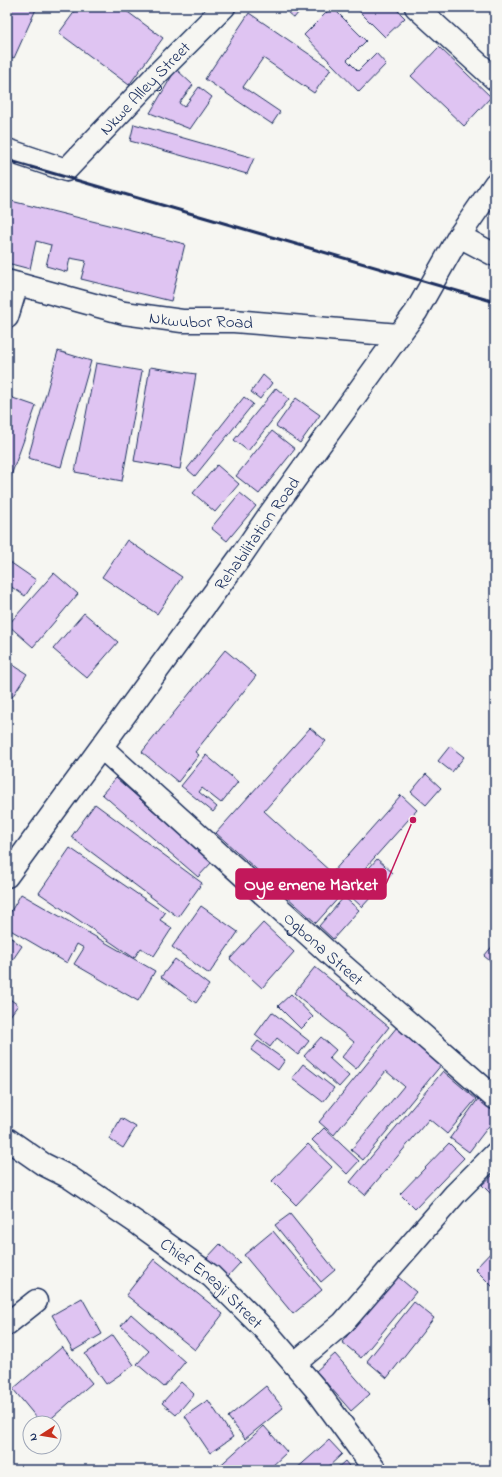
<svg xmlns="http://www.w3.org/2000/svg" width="502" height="1477" font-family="'Indie Flower',sans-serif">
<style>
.building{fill:#dfc4f2;stroke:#1b2f5e}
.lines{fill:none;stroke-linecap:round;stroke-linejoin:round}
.minor-casing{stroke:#1b2f5e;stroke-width:25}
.major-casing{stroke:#1b2f5e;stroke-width:25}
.minor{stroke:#f6f6f2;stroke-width:22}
.major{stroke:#f6f6f2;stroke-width:22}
.rail{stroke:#1b2f5e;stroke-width:3}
.labels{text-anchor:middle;stroke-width:4;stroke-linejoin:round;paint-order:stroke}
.street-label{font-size:17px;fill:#1b2f5e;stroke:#f6f6f2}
.leader{fill:none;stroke:#c2185b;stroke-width:1.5}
.callout-dot{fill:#c2185b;stroke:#f6f6f2;stroke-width:1.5}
.callout{fill:#c2185b;stroke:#c2185b;stroke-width:1.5}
.callout-label{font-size:18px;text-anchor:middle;font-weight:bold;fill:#fff}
</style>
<rect width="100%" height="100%" fill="#f6f6f2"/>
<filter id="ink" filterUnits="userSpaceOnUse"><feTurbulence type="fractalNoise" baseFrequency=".025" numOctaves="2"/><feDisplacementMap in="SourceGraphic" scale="8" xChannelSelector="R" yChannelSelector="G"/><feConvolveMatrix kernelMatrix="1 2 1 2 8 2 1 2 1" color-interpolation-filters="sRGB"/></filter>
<g filter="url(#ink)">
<!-- building -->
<path class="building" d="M 7,7 L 37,7 L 14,58 L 7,55 Z
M 78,7 L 121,7 L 163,38 L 129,85 L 59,33 Z
M 281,7 L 303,7 L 294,18 Z
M 332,7 L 366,41 L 347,60 L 358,71 L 376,53 L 386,64 L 359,92 L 304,35 Z
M 355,7 L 394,7 L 405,18 L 385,37 Z
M 249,13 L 331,69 L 314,93 L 263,58 L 243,87 L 280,112 L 272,124 L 205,79 Z
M 439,47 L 491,97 L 464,126 L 411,76 Z
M 176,69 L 193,85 L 179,103 L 184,107 L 199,87 L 212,97 L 190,129 L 150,113 Z
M 134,124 L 254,158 L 247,174 L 130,141 Z
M 7,200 L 185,244 L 171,301 L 81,279 L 86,261 L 70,258 L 67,272 L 46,266 L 51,245 L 36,241 L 30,269 L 7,263 Z
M 58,351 L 91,361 L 61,467 L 28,458 Z
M 96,363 L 142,371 L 122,481 L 75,472 Z
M 150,367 L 196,374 L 180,469 L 134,461 Z
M 263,375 L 272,383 L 260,399 L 251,392 Z
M 276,388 L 289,399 L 248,451 L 234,440 Z
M 7,396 L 36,406 L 7,487 Z
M 244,397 L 253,404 L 195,476 L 187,469 Z
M 296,398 L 320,415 L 300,443 L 276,426 Z
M 272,431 L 295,449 L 259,494 L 236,476 Z
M 217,465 L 239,484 L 215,512 L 193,493 Z
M 240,493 L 256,506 L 227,541 L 211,528 Z
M 127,540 L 182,577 L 157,614 L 102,577 Z
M 7,560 L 36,580 L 25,596 L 7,584 Z
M 54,573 L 78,594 L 33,647 L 8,625 Z
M 84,613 L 118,642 L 87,678 L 53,649 Z
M 225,650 L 256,676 L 195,752 L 199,755 L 178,782 L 142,752 Z
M 7,661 L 27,674 L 7,705 Z
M 310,728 L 326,741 L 264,811 L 332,873 L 401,795 L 417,810 L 316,923 L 216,833 Z
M 450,746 L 464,757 L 452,772 L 438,761 Z
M 206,755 L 238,782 L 221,803 L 202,788 L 199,792 L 217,807 L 213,812 L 181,786 Z
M 426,774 L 441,788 L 426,805 L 411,792 Z
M 116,778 L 212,862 L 198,877 L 102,794 Z
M 95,804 L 202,883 L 178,917 L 71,837 Z
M 70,848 L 165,913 L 160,920 L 172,928 L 154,956 L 141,948 L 134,958 L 39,893 Z
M 377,859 L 393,873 L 362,907 L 347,893 Z
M 21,894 L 155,971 L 138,1001 L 74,964 L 84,948 L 77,944 L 67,963 L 7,928 L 7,918 Z
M 344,897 L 359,910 L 333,939 L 319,926 Z
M 201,906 L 238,932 L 209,974 L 172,947 Z
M 263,923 L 294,952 L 262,988 L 230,959 Z
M 7,935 L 22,946 L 7,968 Z
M 495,943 L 495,965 L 484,956 Z
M 175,959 L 209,985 L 196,1003 L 161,977 Z
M 315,967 L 389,1027 L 356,1069 L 342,1057 L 354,1042 L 294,993 Z
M 291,994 L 313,1017 L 301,1029 L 278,1006 Z
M 7,997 L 18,1005 L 7,1020 Z
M 272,1012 L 309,1041 L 298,1055 L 277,1038 L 270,1047 L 255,1035 Z
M 397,1027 L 442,1064 L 363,1160 L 351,1150 L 404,1086 L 386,1071 L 334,1135 L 319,1122 Z
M 321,1037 L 336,1050 L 329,1058 L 349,1076 L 339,1087 L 304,1056 Z
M 258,1041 L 285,1060 L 278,1070 L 251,1050 Z
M 303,1064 L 334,1088 L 323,1102 L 292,1078 Z
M 443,1071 L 476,1099 L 447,1134 L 429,1119 L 365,1195 L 350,1182 Z
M 478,1099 L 495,1112 L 495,1118 L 469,1152 L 450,1138 Z
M 121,1118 L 136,1127 L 123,1148 L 109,1139 Z
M 324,1128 L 359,1161 L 347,1174 L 312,1140 Z
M 449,1143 L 464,1158 L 415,1209 L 400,1194 Z
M 308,1144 L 332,1167 L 296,1205 L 272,1181 Z
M 495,1173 L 495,1198 L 482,1185 Z
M 290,1214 L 335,1270 L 321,1282 L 275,1225 Z
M 273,1231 L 322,1290 L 293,1314 L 244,1255 Z
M 220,1244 L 240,1263 L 227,1277 L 207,1258 Z
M 495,1248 L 495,1289 L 475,1269 Z
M 154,1259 L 223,1314 L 195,1350 L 126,1295 Z
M 397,1276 L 416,1292 L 361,1358 L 342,1342 Z
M 82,1298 L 102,1334 L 73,1351 L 52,1315 Z
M 414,1302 L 434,1318 L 387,1378 L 367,1361 Z
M 131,1314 L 185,1362 L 164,1387 L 137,1364 L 149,1351 L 121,1326 Z
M 113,1335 L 134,1365 L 106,1384 L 85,1354 Z
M 62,1347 L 92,1383 L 46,1423 L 41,1423 L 13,1389 Z
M 335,1354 L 370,1394 L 351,1411 L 316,1371 Z
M 181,1382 L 194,1394 L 176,1415 L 162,1403 Z
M 266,1386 L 283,1408 L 245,1439 L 228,1417 Z
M 495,1397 L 495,1412 L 489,1399 Z
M 208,1400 L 233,1437 L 210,1453 L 185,1416 Z
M 264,1426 L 287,1452 L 268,1470 L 215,1470 Z
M 329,1440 L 342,1454 L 325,1470 L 295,1470 Z
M 345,1461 L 352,1470 L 335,1470 Z"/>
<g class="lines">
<defs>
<g id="minor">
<path d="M 416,7 L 495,79"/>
<path id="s1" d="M 7,150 L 66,170 L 159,72 L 224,7"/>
<path d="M 459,236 L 495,255"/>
<path id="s2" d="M 7,281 L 124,313 L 182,321 L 234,321 L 399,335"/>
<path d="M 7,317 L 17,284"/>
<path id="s3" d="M 102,748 L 332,956 L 495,1098"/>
<path id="s4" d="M 7,1139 L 43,1164 L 69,1177 L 140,1225 L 211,1276 L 265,1330 L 315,1388 L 375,1470"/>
<path d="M 7,1324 L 36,1301"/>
<path d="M 294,1364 L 343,1323 L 455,1194 L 495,1154"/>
</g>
<g id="major">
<path id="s5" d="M 7,876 L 241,556 L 267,518 L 399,335 L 416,312 L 459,236 L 495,184"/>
</g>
</defs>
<!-- minor casing -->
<use href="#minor" class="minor-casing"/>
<!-- major casing -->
<use href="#major" class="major-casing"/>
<!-- minor -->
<use href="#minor" class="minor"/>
<!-- major -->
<use href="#major" class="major"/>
<!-- rail -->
<path class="rail" d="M 7,160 L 495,302"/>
</g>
</g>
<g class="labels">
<!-- street labels -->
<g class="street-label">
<text dy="6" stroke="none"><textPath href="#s1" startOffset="176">Nkwe Alley Street</textPath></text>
<text dy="6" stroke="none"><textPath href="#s2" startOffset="199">Nkwubor Road</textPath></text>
<text dy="6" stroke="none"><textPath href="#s5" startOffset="424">Rehabilitation Road</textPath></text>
<text dy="6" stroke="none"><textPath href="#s3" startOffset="299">Ogbona Street</textPath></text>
<text dy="6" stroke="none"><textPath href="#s4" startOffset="251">Chief Eneaji Street</textPath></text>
</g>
</g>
<!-- callouts -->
<path class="leader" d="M413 820L386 884"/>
<circle class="callout-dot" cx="413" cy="820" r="4"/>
<rect class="callout" x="236" y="869" width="150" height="30" rx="4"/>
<g class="callout-label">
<text x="311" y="890">Oye emene Market</text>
</g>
<!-- margin -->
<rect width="502" height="1477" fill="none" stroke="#f6f6f2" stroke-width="24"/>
<rect x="12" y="12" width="478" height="1453" fill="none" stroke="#1b2f5e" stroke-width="1.5" filter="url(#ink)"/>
<!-- north arrow -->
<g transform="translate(42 1435) rotate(258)"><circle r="19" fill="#f6f6f2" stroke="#9ea6b7"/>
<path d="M0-3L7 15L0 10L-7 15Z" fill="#c8321e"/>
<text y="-6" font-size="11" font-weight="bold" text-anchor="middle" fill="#1b2f5e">N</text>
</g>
</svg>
